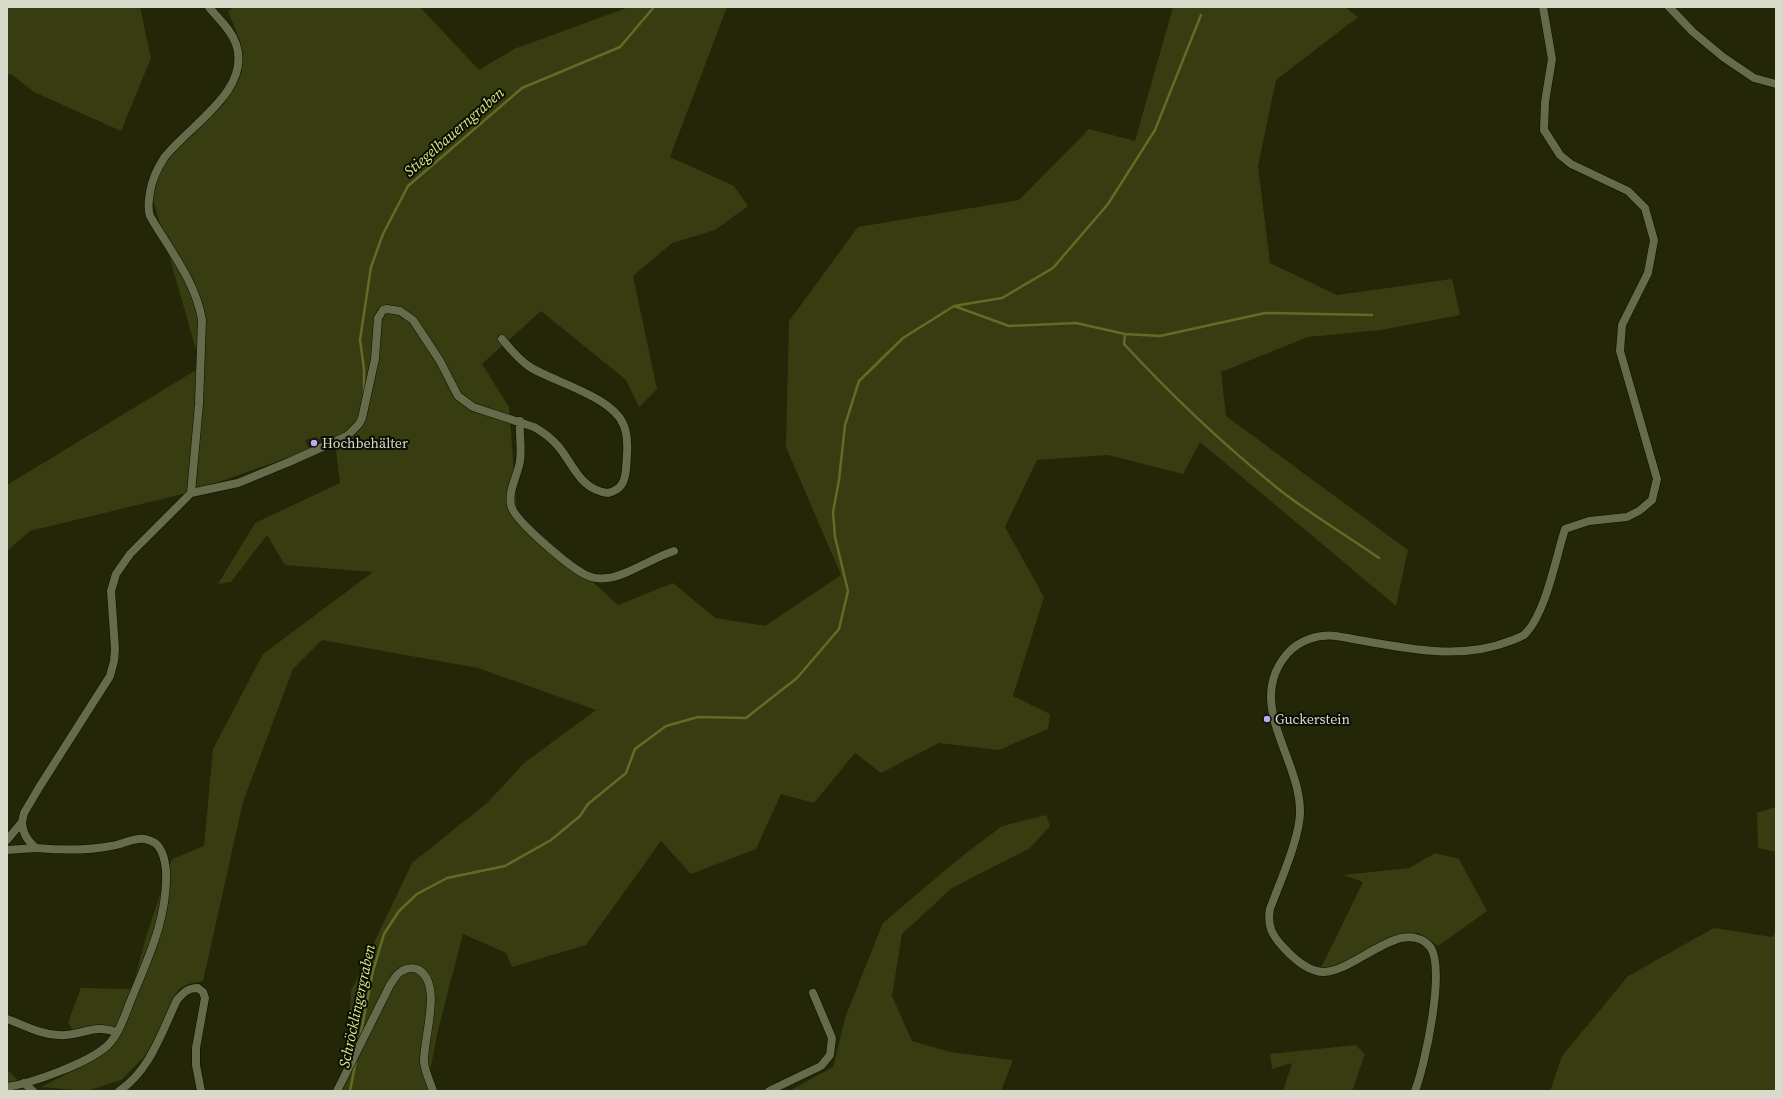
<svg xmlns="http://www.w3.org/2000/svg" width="1783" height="1098" font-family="'Source Serif 4',serif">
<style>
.green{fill:#373d10}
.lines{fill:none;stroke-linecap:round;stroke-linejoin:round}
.stream{stroke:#636b26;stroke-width:2.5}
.street-casing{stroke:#0c0f00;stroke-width:9}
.street{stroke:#666b4b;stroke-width:8}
.poi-dot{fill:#bda9f5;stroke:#0c0e03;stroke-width:1.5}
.labels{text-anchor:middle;stroke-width:4;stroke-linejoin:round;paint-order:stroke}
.poi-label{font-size:14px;fill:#d8dbc9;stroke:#0c0e03;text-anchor:start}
.water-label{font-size:15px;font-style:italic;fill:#dcea89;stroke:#0c0e03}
</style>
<rect width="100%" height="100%" fill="#232607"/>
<!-- green -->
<path class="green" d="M 7,7 L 140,7 L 151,58 L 121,131 L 34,92 L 11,74 L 7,75 Z
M 234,7 L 420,7 L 479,70 L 514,49 L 629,7 L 727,7 L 670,157 L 734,186 L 748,206 L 715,230 L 672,243 L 633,276 L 657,389 L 639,407 L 626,380 L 541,311 L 482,364 L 509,407 L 517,512 L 618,605 L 673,583 L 715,618 L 765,626 L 841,575 L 786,447 L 789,321 L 858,227 L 1019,200 L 1089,129 L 1135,141 L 1173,7 L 1345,7 L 1358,17 L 1276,80 L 1258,166 L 1270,263 L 1337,295 L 1452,279 L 1460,315 L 1381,330 L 1308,337 L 1221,372 L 1226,416 L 1408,550 L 1396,606 L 1200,442 L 1183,474 L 1108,455 L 1037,460 L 1005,527 L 1044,597 L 1013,696 L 1050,714 L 1048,729 L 999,750 L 939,743 L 881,773 L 855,753 L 814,803 L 781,794 L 756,849 L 691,874 L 661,841 L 586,945 L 512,967 L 506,953 L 463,934 L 438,1030 L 427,1086 L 428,1091 L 340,1091 L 343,1084 L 348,1050 L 351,991 L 412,863 L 488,802 L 524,763 L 596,710 L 478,668 L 322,640 L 293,669 L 243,802 L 203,981 L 188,984 L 179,989 L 146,1055 L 121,1080 L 86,1091 L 41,1087 L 92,1061 L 121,1033 L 73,1031 L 68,1022 L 81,988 L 132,989 L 146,937 L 172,859 L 204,846 L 213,749 L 263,654 L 373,572 L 285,565 L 267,535 L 231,582 L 218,584 L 255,523 L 340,483 L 336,450 L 316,437 L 305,440 L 310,450 L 187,493 L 30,531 L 7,551 L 7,485 L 201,367 L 152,196 L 163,163 L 224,104 L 242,72 L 240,41 L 228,11 Z
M 1776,807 L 1776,852 L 1758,848 L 1757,813 Z
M 1046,815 L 1050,826 L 1030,848 L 952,888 L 902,934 L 892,996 L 912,1041 L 950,1052 L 1013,1060 L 1001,1091 L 789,1091 L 833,1067 L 846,1015 L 883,923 L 961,857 L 1002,826 Z
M 1435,853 L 1459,859 L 1487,911 L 1438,946 L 1418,933 C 1410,934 1400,934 1393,937 C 1372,945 1343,968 1321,968 L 1363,882 L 1343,875 L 1409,868 Z
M 1714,928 L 1772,937 L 1776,933 L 1776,1091 L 1550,1091 L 1562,1056 L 1628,976 Z
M 1355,1045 L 1365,1054 L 1352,1091 L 1283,1091 L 1292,1063 L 1272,1069 L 1270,1054 Z
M 7,1072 L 10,1072 L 28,1091 L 7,1091 Z"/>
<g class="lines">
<!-- stream -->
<path class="stream" d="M 954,306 L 1009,326 L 1076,323 L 1125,334 L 1160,336 L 1265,313 L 1372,315
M 1125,334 L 1124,344 C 1173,397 1225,446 1281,491 C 1312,515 1346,535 1379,558
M 364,394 L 364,369 L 360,340 L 371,267 L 383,234 L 408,186 L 522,88 L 620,47 L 654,7
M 360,1037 L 373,971 L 384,934 L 399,911 L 417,894 L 447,878 L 505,866 L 551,840 L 580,816 L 588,804 L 626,773 L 635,749 L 666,726 L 698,717 L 746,718 L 797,678 L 839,629 L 848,591 L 835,537 L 833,512 L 839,480 L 845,425 L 859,381 L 903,338 L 954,306 L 1002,298 L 1053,268 L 1108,204 L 1155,130 L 1201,15
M 350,1091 L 356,1060"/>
<defs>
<path id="street" d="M 1669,7 L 1693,32 L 1723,57 L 1754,78 L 1776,84
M 520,421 C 519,435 522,448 520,461 C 518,475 508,490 511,505 C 513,520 571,568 586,575 C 592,578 600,579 607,578 C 625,577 654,557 674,551
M 191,493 L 238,483 L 289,462 L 347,436 L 359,424 L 362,418 L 375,359 L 378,318 L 383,310 L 387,309 L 400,311 L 413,320 L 440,361 L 458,396 L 473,407 L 534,427 C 543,432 551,438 558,446 C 574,465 580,490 608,493 C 621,490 625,482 626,469 C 627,456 629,439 624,426 C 614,397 554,382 530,367 C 519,360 510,349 502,339
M 7,840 L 22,822 L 24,813 L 40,786 L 110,676 L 114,661 L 115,649 L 111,591 L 116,574 L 130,554 L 191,493 L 199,404 L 202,320 C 196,282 169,249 150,216 C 147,207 149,200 150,192 C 152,179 157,169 164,158 C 188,126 252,91 236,44 C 231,29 218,19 209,7
M 7,850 L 36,848
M 7,1019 C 24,1025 39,1034 58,1035 C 81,1037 93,1023 116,1032
M 24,1083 L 33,1091
M 7,1087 C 33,1083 88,1063 107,1046 C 120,1034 126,1011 133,995 C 150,954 168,915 166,870 C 165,861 163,849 155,843 C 150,840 143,838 138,839 C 129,840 120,845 111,846 C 87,851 60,850 36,848 C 27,840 23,834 22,822
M 119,1091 C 150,1071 162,1031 177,1000 C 184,992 188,988 198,988 L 203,992 L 205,998 L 196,1048 L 196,1065 L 201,1091
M 337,1091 L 390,985 C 394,980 396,974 402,971 C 407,968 414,967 419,970 C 443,985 423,1039 424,1062 C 425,1072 430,1081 433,1091
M 769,1091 L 821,1066 L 830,1055 L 832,1038 L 813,993
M 1415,1091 C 1425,1065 1445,972 1431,948 C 1424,938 1412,936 1401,938 C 1376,944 1347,971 1324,972 C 1308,972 1293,958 1283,947 C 1272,935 1267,926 1270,909 C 1279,884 1301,836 1300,810 C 1299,757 1245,703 1287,654 C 1299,640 1318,634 1336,636 C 1392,645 1455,663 1510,641 C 1515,639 1523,637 1526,633 C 1546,612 1556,557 1565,529 L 1589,521 L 1627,517 L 1639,511 L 1652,500 L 1657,479 L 1620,351 L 1622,325 L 1648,273 L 1654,240 L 1645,208 L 1628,191 L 1571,164 L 1560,155 L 1544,130 L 1545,102 L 1552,59 L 1543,7"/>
</defs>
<!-- street casing -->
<use href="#street" class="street-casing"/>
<!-- street -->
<use href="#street" class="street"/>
</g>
<!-- markers -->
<g class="poi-dot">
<circle cx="314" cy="443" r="4"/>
<circle cx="1267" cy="719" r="4"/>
</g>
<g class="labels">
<!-- poi labels -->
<g class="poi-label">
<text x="322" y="448">Hochbehälter</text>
<text x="1275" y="724">Guckerstein</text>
</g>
<!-- water labels -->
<g class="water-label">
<text transform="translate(454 132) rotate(-41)" y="5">Stiegelbauerngraben</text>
<text transform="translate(357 1006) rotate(-78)" y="5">Schröcklingergraben</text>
</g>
</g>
<!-- border -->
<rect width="1783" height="1098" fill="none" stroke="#d8dbc9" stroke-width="16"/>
</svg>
